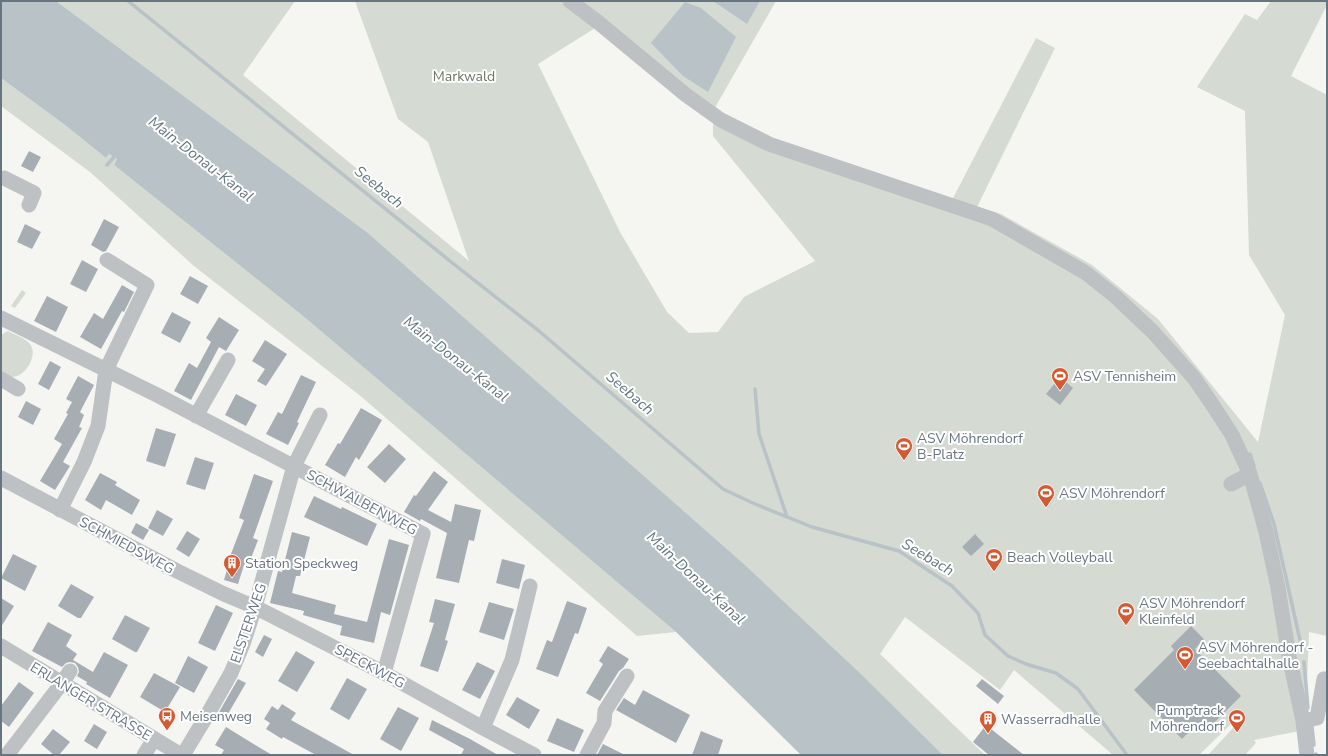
<svg xmlns="http://www.w3.org/2000/svg" width="1328" height="756" font-family="'Nunito Sans',sans-serif">
<style>
.green{fill:#d5dad2;fill-rule:evenodd}
.water{fill:#b8c2c7}
.lines{fill:none;stroke-linecap:round;stroke-linejoin:round}
.stream{stroke:#b8c2c7;stroke-width:3.5}
.building{fill:#a7aeb3}
.minor{stroke:#bdc1c4;stroke-width:15}
.labels{text-anchor:middle;stroke-width:4;stroke-linejoin:round;paint-order:stroke}
.park-label{font-size:14px;fill:#697965;stroke:#fff}
.poi-label{font-size:14px;fill:#677581;stroke:#fff;text-anchor:start}
.street-label{font-size:14px;fill:#677581;stroke:#fff}
.water-label{font-size:15px;font-style:italic;fill:#63767e;stroke:#fff}
</style>
<rect width="100%" height="100%" fill="#f5f5f2"/>
<!-- green -->
<path class="green" d="M 56,1 L 295,1 L 243,75 L 469,261 L 428,142 L 398,119 L 355,1 L 776,1 L 713,111 L 789,146 L 951,202 L 1036,38 L 1055,48 L 977,207 L 1001,214 L 1092,265 L 1158,319 L 1258,442 L 1285,315 L 1249,255 L 1245,111 L 1197,87 L 1245,14 L 1257,20 L 1271,1 L 1327,1 L 1327,5 L 1291,76 L 1327,95 L 1327,636 L 1309,632 L 1305,730 L 1254,740 L 1256,743 L 1245,755 L 1208,755 L 1234,727 L 1233,722 L 1199,755 L 1113,755 L 1014,670 L 1000,690 L 905,617 L 880,654 L 985,755 L 943,755 L 860,673 L 744,564 L 368,233 ZM 603,23 L 713,111 L 713,136 L 815,261 L 744,297 L 718,332 L 689,333 L 667,312 L 620,232 L 538,64 Z
M 1,78 L 65,125 L 106,158 L 109,154 L 117,159 L 114,165 L 303,316 L 676,632 L 637,636 L 363,398 L 194,266 L 90,172 L 1,106 Z
M 22,290 L 26,293 L 15,308 L 11,306 Z
M 8,331 C 15,335 25,338 30,344 C 38,354 27,373 17,376 C 11,378 6,376 1,375 L 1,335 Z"/>
<!-- water -->
<path class="water" d="M 1,1 L 56,1 L 368,233 L 744,564 L 860,673 L 943,755 L 801,755 L 676,632 L 303,316 L 114,165 L 117,159 L 109,154 L 106,158 L 65,125 L 1,78 Z
M 713,1 L 760,1 L 747,24 Z
M 685,2 L 701,8 L 736,37 L 708,92 L 683,76 L 651,43 Z"/>
<g class="lines">
<!-- stream -->
<path class="stream" d="M 128,1 L 455,265 L 539,331 L 723,489 L 755,504 L 812,527 L 899,551 L 952,586 L 978,613 L 985,635 L 1008,656 L 1026,664 L 1056,673 L 1078,689 L 1127,755
M 107,165 L 114,157
M 755,389 L 759,434 L 787,517
M 1250,454 L 1254,466
M 1260,483 L 1274,524 L 1302,649
M 1304,662 L 1308,708
M 1312,727 L 1314,745
M 1316,754 L 1316,755"/>
</g>
<!-- building -->
<path class="building" d="M 29,151 L 41,157 L 33,172 L 21,166 Z
M 104,219 L 119,227 L 106,251 L 103,252 L 91,245 Z
M 25,224 L 41,232 L 32,249 L 17,242 Z
M 82,260 L 98,269 L 86,292 L 70,284 Z
M 190,276 L 208,286 L 198,304 L 180,294 Z
M 122,285 L 134,292 L 124,312 L 122,311 L 101,349 L 80,337 L 94,313 L 103,319 Z
M 47,296 L 68,307 L 56,332 L 34,321 Z
M 172,312 L 191,322 L 180,343 L 161,333 Z
M 219,317 L 239,330 L 226,351 L 219,347 L 191,400 L 174,391 L 189,363 L 197,368 L 211,342 L 206,338 Z
M 265,340 L 287,354 L 266,386 L 257,381 L 265,369 L 252,361 Z
M 50,361 L 61,367 L 49,390 L 38,384 Z
M 301,375 L 316,382 L 297,422 L 299,423 L 288,445 L 266,434 L 278,412 L 282,414 Z
M 78,376 L 94,385 L 80,412 L 84,415 L 79,427 L 82,428 L 63,462 L 70,466 L 55,490 L 40,481 L 62,444 L 54,439 L 68,414 L 66,413 L 72,402 L 66,399 Z
M 1060,377 L 1073,388 L 1060,405 L 1046,394 Z
M 236,394 L 257,405 L 246,426 L 225,415 Z
M 26,401 L 41,409 L 33,425 L 18,417 Z
M 361,408 L 382,420 L 359,460 L 356,457 L 345,477 L 325,465 L 338,443 L 340,444 Z
M 156,428 L 176,434 L 165,467 L 146,461 Z
M 389,444 L 406,459 L 385,483 L 367,467 Z
M 195,457 L 214,463 L 205,490 L 186,484 Z
M 434,471 L 448,482 L 428,510 L 451,522 L 455,504 L 481,510 L 474,541 L 469,540 L 459,583 L 436,578 L 447,533 L 421,519 L 420,521 L 404,512 L 414,495 L 416,496 Z
M 100,473 L 117,482 L 115,485 L 140,500 L 132,515 L 106,500 L 101,510 L 85,500 Z
M 254,474 L 273,481 L 253,538 L 258,540 L 248,566 L 244,565 L 238,584 L 224,580 L 230,559 L 229,559 L 244,520 L 239,518 Z
M 314,496 L 341,509 L 342,507 L 377,524 L 367,546 L 304,517 Z
M 157,510 L 173,519 L 163,536 L 148,528 Z
M 136,523 L 149,530 L 143,540 L 131,533 Z
M 187,531 L 200,539 L 189,557 L 176,549 Z
M 292,532 L 310,537 L 300,576 L 296,576 L 292,593 L 336,605 L 334,614 L 367,622 L 389,539 L 409,545 L 390,615 L 381,612 L 374,643 L 340,635 L 342,626 L 303,615 L 304,611 L 270,603 L 278,571 L 282,572 Z
M 975,534 L 984,544 L 971,556 L 962,547 Z
M 13,554 L 37,566 L 25,591 L 1,578 Z
M 502,559 L 525,565 L 519,589 L 496,583 Z
M 71,584 L 94,597 L 81,618 L 78,618 L 58,606 Z
M 1,598 L 14,606 L 1,627 Z
M 435,599 L 455,604 L 445,640 L 448,641 L 438,672 L 420,666 L 434,623 L 429,622 Z
M 567,601 L 587,608 L 578,634 L 575,633 L 558,677 L 536,669 L 547,640 L 552,642 Z
M 489,602 L 514,609 L 504,640 L 479,632 Z
M 216,605 L 233,613 L 215,651 L 198,643 Z
M 125,615 L 150,628 L 137,652 L 135,652 L 112,639 Z
M 48,622 L 72,635 L 66,646 L 77,654 L 73,660 L 93,672 L 104,652 L 128,665 L 110,698 L 86,684 L 87,682 L 77,676 L 79,672 L 78,667 L 75,663 L 70,662 L 66,663 L 62,667 L 32,651 Z
M 1191,626 L 1204,639 L 1195,649 L 1241,696 L 1206,731 L 1198,723 L 1182,739 L 1134,690 L 1174,650 L 1171,646 Z
M 264,635 L 272,639 L 263,657 L 255,652 Z
M 608,646 L 629,659 L 623,668 L 619,671 L 600,701 L 586,693 L 603,664 L 599,661 Z
M 296,651 L 315,662 L 297,692 L 278,681 Z
M 188,656 L 208,667 L 194,693 L 175,683 Z
M 477,662 L 495,671 L 480,699 L 462,690 Z
M 154,673 L 180,687 L 165,712 L 140,697 Z
M 347,678 L 367,689 L 349,720 L 330,709 Z
M 238,679 L 246,683 L 225,719 L 218,714 Z
M 982,679 L 1004,696 L 998,704 L 976,686 Z
M 19,682 L 34,693 L 9,727 L 1,721 L 1,706 Z
M 643,690 L 690,715 L 676,743 L 616,710 L 624,698 L 635,705 Z
M 517,697 L 540,710 L 529,729 L 506,715 Z
M 282,704 L 296,713 L 291,720 L 354,755 L 316,755 L 283,737 L 282,739 L 266,729 L 270,723 L 264,719 L 272,706 L 278,710 Z
M 398,707 L 419,718 L 401,751 L 380,739 Z
M 557,718 L 584,730 L 574,752 L 547,741 Z
M 432,720 L 470,739 L 498,755 L 461,755 L 464,749 L 429,730 Z
M 94,724 L 107,732 L 97,749 L 84,741 Z
M 986,725 L 1024,755 L 989,755 L 973,742 Z
M 226,727 L 252,743 L 272,755 L 221,755 L 224,750 L 215,745 Z
M 53,729 L 70,742 L 59,755 L 54,755 L 41,744 Z
M 701,731 L 723,740 L 718,755 L 692,755 Z
M 603,744 L 625,755 L 597,755 Z"/>
<g class="lines">
<!-- minor -->
<path class="minor" d="M 570,1 L 599,23 L 686,95 L 721,120 L 769,144 L 992,219 L 1086,273 L 1116,297 L 1153,332 L 1194,378 L 1214,407 L 1232,435 L 1250,474 L 1266,532 L 1278,588 L 1289,656 L 1303,721 L 1307,755
M 4,178 L 34,193 L 29,205
M 1,318 L 159,396 L 423,534 L 384,673
M 1,379 L 18,389
M 196,416 L 228,360
M 1,478 L 177,571 L 224,594 L 255,607 L 384,673 L 483,728 L 534,755
M 1231,484 L 1250,474
M 60,510 L 84,462 L 98,426 L 106,370 L 147,285 L 107,260
M 1,646 L 181,755
M 1303,721 L 1317,718 L 1324,679
M 483,728 L 512,660 L 530,586
M 7,755 L 62,683 L 70,671
M 144,755 L 154,739
M 183,755 L 209,712 L 231,673 L 243,644 L 255,607 L 294,466 L 320,415
M 587,755 L 604,723 L 605,711 L 627,676"/>
</g>
<!-- icons -->
<defs>
<symbol id="stadium-pin" viewBox="-11 -11 22 30"><path d="M0 17L-7.5 6A9.5 9.5 0 1 1 7.5 6Z" fill="#d45a33" stroke="#fff"/><path d="M0-5a6.5 5 0 1 0 0 10a6.5 5 0 1 0 0-10ZM-3.5-1.8h7v3.6h-7Z" fill="#fff"/></symbol>
<symbol id="building-pin" viewBox="-11 -11 22 30"><path d="M0 17L-7.5 6A9.5 9.5 0 1 1 7.5 6Z" fill="#d45a33" stroke="#fff"/><path d="M-4-6H4V6H1V3H-1V6H-4ZM-2.5-4.3h1.7v1.8h-1.7ZM.8-4.3h1.7v1.8H.8ZM-2.5-1h1.7V.8h-1.7ZM.8-1h1.7V.8H.8Z" fill="#fff"/></symbol>
<symbol id="bus-pin" viewBox="-11 -11 22 30"><path d="M0 17L-7.5 6A9.5 9.5 0 1 1 7.5 6Z" fill="#d45a33" stroke="#fff"/><path d="M-5-6H5V4H4V6H2V4H-2V6H-4V4H-5ZM-3.5-4V0h7V-4ZM-3.5 1.2v1.5H-2V1.2ZM2 1.2v1.5H3.5V1.2Z" fill="#fff"/></symbol>
</defs>
<g fill-rule="evenodd">
<use href="#stadium-pin" x="1050" y="366" width="20" height="27"/>
<use href="#stadium-pin" x="894" y="436" width="20" height="27"/>
<use href="#stadium-pin" x="1036" y="483" width="20" height="27"/>
<use href="#stadium-pin" x="984" y="547" width="20" height="27"/>
<use href="#building-pin" x="222" y="553" width="20" height="27"/>
<use href="#stadium-pin" x="1116" y="601" width="20" height="27"/>
<use href="#stadium-pin" x="1175" y="645" width="20" height="27"/>
<use href="#bus-pin" x="157" y="706" width="20" height="27"/>
<use href="#stadium-pin" x="1227" y="708" width="20" height="27"/>
<use href="#building-pin" x="978" y="709" width="20" height="27"/>
</g>
<g class="labels">
<!-- park labels -->
<g class="park-label">
<text x="464" y="81">Markwald</text>
</g>
<!-- poi labels -->
<g class="poi-label">
<text x="1073" y="381">ASV Tennisheim</text>
<text x="917" y="443">ASV Möhrendorf<tspan x="917" dy="16">B-Platz</tspan></text>
<text x="1059" y="498">ASV Möhrendorf</text>
<text x="1007" y="562">Beach Volleyball</text>
<text x="245" y="568">Station Speckweg</text>
<text x="1139" y="608">ASV Möhrendorf<tspan x="1139" dy="16">Kleinfeld</tspan></text>
<text x="1198" y="652">ASV Möhrendorf -<tspan x="1198" dy="16">Seebachtalhalle</tspan></text>
<text x="1224" y="715" text-anchor="end">Pumptrack<tspan x="1224" dy="16">Möhrendorf</tspan></text>
<text x="180" y="721">Meisenweg</text>
<text x="1001" y="724">Wasserradhalle</text>
</g>
<!-- street labels -->
<g class="street-label">
<text transform="translate(362 502) rotate(28)" y="5">SCHWALBENWEG</text>
<text transform="translate(127 545) rotate(28)" y="5">SCHMIEDSWEG</text>
<text transform="translate(248 623) rotate(-71)" y="5">ELSTERWEG</text>
<text transform="translate(370 666) rotate(28)" y="5">SPECKWEG</text>
<text transform="translate(91 701) rotate(31)" y="5">ERLANGER STRASSE</text>
</g>
<!-- water labels -->
<g class="water-label">
<text transform="translate(201 159) rotate(38)" y="5">Main-Donau-Kanal</text>
<text transform="translate(379 187) rotate(39)" y="5">Seebach</text>
<text transform="translate(456 359) rotate(38)" y="5">Main-Donau-Kanal</text>
<text transform="translate(630 393) rotate(41)" y="5">Seebach</text>
<text transform="translate(928 557) rotate(31)" y="5">Seebach</text>
<text transform="translate(696 578) rotate(43)" y="5">Main-Donau-Kanal</text>
</g>
</g>
<!-- border -->
<rect width="1328" height="756" fill="none" stroke="#677581" stroke-width="4"/>
</svg>
